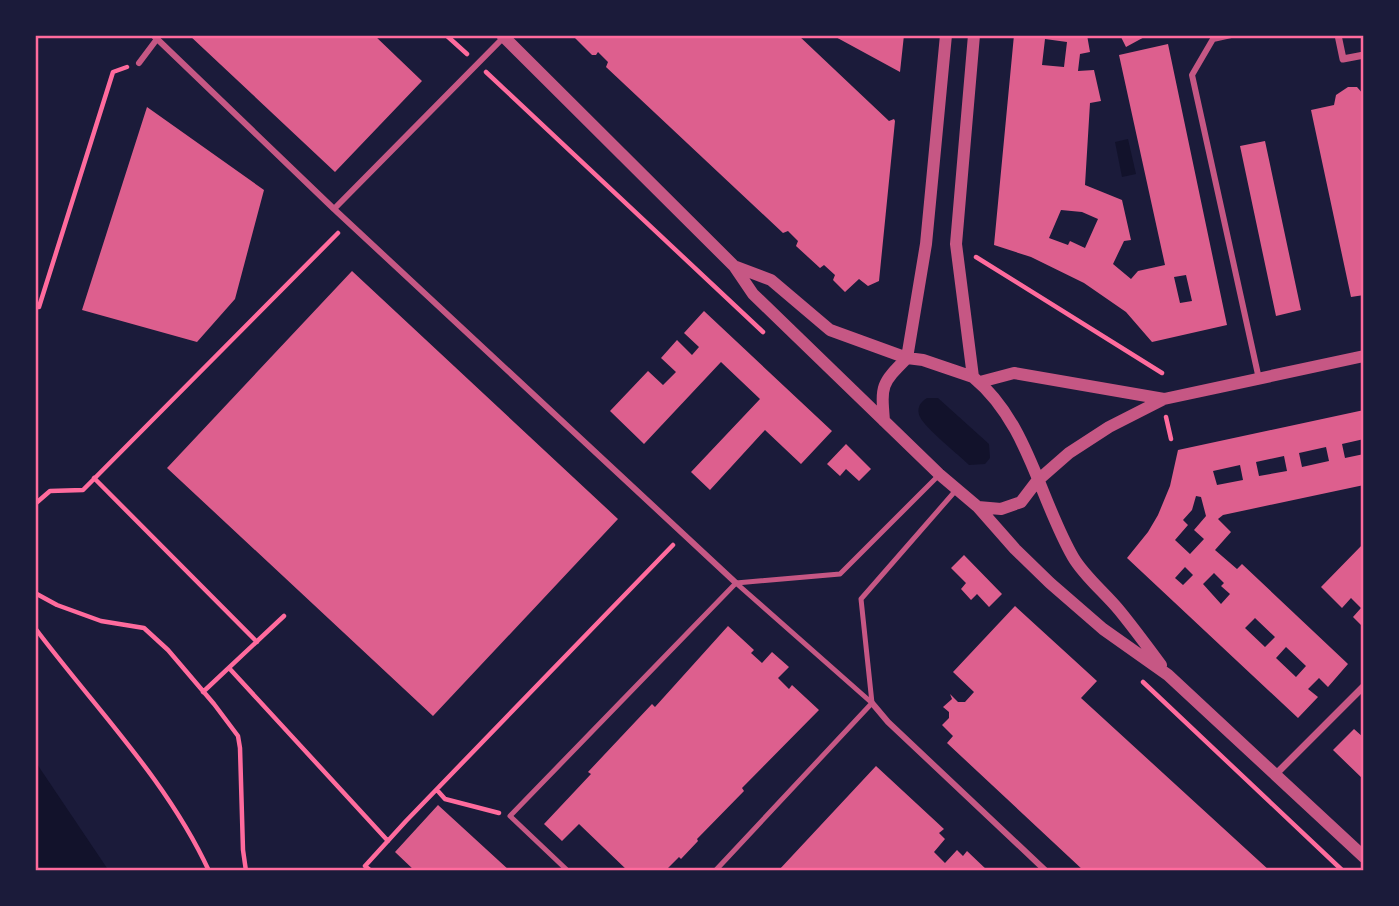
<svg xmlns="http://www.w3.org/2000/svg" width="1399" height="906" font-family="'Exo 2',sans-serif">
<style>
.water{fill:#12122b}
.building{fill:#dd5f8e;fill-rule:evenodd}
.lines{fill:none;stroke-linecap:round;stroke-linejoin:round}
.path{stroke:#ff6b9d;stroke-width:4.5}
.service{stroke:#c65784;stroke-width:5}
.pedestrian{stroke:#c65784;stroke-width:6}
.minor{stroke:#c65784;stroke-width:7}
.tertiary{stroke:#c65784;stroke-width:12}
.neatline{fill:none;stroke:#ff6b9d;stroke-width:2.5}
</style>
<rect width="100%" height="100%" fill="#1b1b3a"/>
<!-- water -->
<path class="water" d="M 1128,139 L 1136,174 L 1122,177 L 1115,142 Z
M 927,398 L 938,398 L 989,444 L 990,458 L 985,464 L 969,465 C 958,454 926,429 920,417 C 916,409 920,402 927,398 Z
M 35,761 L 109,871 L 35,871 Z"/>
<!-- building -->
<path class="building" d="M 189,35 L 374,35 L 422,81 L 335,172 Z
M 572,35 L 798,35 L 889,121 L 894,119 L 895,121 L 879,281 L 868,286 L 859,279 L 845,292 L 833,280 L 835,275 L 824,265 L 820,268 L 796,246 L 798,241 L 788,231 L 783,233 L 606,67 L 608,62 L 598,52 L 596,55 L 592,55 Z
M 832,35 L 904,35 L 900,72 Z
M 1014,35 L 1087,35 L 1090,52 L 1080,54 L 1078,71 L 1094,70 L 1101,101 L 1090,103 L 1085,185 L 1122,200 L 1131,240 L 1124,241 L 1113,264 L 1131,279 L 1138,271 L 1165,265 L 1119,55 L 1168,44 L 1227,325 L 1152,342 L 1126,312 L 1084,283 L 1031,257 L 994,245 ZM 1045,39 L 1067,42 L 1064,67 L 1042,65 ZM 1061,210 L 1082,212 L 1098,219 L 1085,248 L 1070,241 L 1068,245 L 1049,238 ZM 1186,275 L 1192,301 L 1180,303 L 1174,277 Z
M 1120,35 L 1148,35 L 1126,47 Z
M 1348,87 L 1357,87 L 1364,95 L 1364,295 L 1351,297 L 1311,110 L 1334,105 L 1336,95 Z
M 147,107 L 264,190 L 235,299 L 197,342 L 82,310 Z
M 1265,141 L 1301,310 L 1276,316 L 1240,146 Z
M 352,271 L 618,519 L 433,716 L 167,468 Z
M 704,311 L 832,431 L 801,464 L 765,430 L 710,490 L 691,472 L 760,399 L 721,362 L 644,444 L 610,411 L 648,371 L 663,385 L 676,372 L 661,358 L 677,340 L 692,355 L 699,347 L 684,333 Z
M 1364,410 L 1364,439 L 1342,444 L 1345,458 L 1364,454 L 1364,485 L 1223,515 L 1218,519 L 1231,532 L 1215,550 L 1237,569 L 1242,564 L 1348,664 L 1328,687 L 1319,678 L 1308,689 L 1318,697 L 1298,718 L 1127,558 L 1148,532 L 1158,515 L 1170,486 L 1178,450 ZM 1326,447 L 1329,461 L 1302,467 L 1299,453 ZM 1284,456 L 1287,471 L 1259,476 L 1256,462 ZM 1240,465 L 1243,480 L 1217,485 L 1213,471 ZM 1196,496 L 1201,497 L 1206,516 L 1194,530 L 1204,539 L 1190,554 L 1175,540 L 1188,525 L 1183,520 L 1192,510 ZM 1185,567 L 1193,575 L 1183,585 L 1175,578 ZM 1214,573 L 1224,583 L 1221,586 L 1230,594 L 1221,604 L 1203,584 ZM 1255,618 L 1275,637 L 1265,647 L 1245,628 ZM 1286,647 L 1306,666 L 1296,677 L 1276,658 Z
M 846,444 L 871,469 L 859,481 L 846,469 L 840,476 L 827,464 Z
M 1364,543 L 1364,584 L 1362,586 L 1364,588 L 1364,628 L 1353,617 L 1361,608 L 1351,598 L 1342,608 L 1321,587 Z
M 964,555 L 1002,594 L 989,607 L 977,594 L 971,600 L 961,589 L 966,583 L 951,568 Z
M 1015,606 L 1097,681 L 1081,698 L 1270,871 L 1084,871 L 947,743 L 953,736 L 942,725 L 949,718 L 949,712 L 943,707 L 952,699 L 950,694 L 958,702 L 965,702 L 974,692 L 953,672 Z
M 728,626 L 754,650 L 751,653 L 762,663 L 772,652 L 789,667 L 778,678 L 789,689 L 792,685 L 819,710 L 742,788 L 744,791 L 697,839 L 698,841 L 681,859 L 679,857 L 665,871 L 628,871 L 579,824 L 562,841 L 544,824 L 591,774 L 588,772 L 652,704 L 655,707 Z
M 1354,729 L 1364,738 L 1364,780 L 1333,750 Z
M 876,766 L 944,829 L 939,833 L 945,839 L 934,852 L 945,863 L 957,850 L 963,856 L 967,851 L 988,871 L 778,871 Z
M 438,805 L 510,871 L 415,871 L 395,852 Z"/>
<g class="lines">
<!-- path -->
<path class="path" d="M 446,35 L 467,54
M 486,72 L 763,332
M 976,257 L 1162,373
M 35,307 L 39,307 L 113,72 L 127,67
M 1166,417 L 1171,439
M 94,478 L 257,642
M 35,504 L 50,491 L 83,490 L 338,233
M 35,593 L 57,605 L 101,621 L 144,628 L 168,650 L 214,704 L 238,736 L 240,748 L 243,850 L 246,871
M 35,628 C 95,708 167,780 209,871
M 229,668 L 388,841
M 1143,682 L 1343,871
M 203,692 L 284,616
M 437,790 L 445,799 L 499,813
M 371,871 L 365,866 L 406,821 L 673,545"/>
<!-- service -->
<path class="service" d="M 939,475 L 840,574 L 736,583 L 872,703 L 861,599 L 957,489
M 568,871 L 510,816 L 736,583
M 715,871 L 872,703"/>
<!-- pedestrian -->
<path class="pedestrian" d="M 153,35 L 334,209 L 504,37
M 1231,35 L 1213,39 L 1192,75 L 1259,379
M 139,63 L 157,39
M 334,209 L 736,583
M 872,703 L 888,722 L 1046,871"/>
<!-- minor -->
<path class="minor" d="M 1338,35 L 1343,59 L 1364,55
M 1276,774 L 1364,686"/>
<!-- tertiary -->
<path class="tertiary" d="M 502,35 L 734,266 L 753,294 L 939,474 L 978,507 L 1015,549 L 1050,583 L 1103,629 L 1168,675 L 1364,857
M 734,266 L 771,280 L 830,330 L 907,358 L 923,360 L 973,377 C 1028,422 1039,498 1073,557 C 1084,576 1104,592 1119,610 C 1133,627 1147,646 1161,665
M 907,358 L 926,244 L 946,35
M 973,377 L 956,244 L 974,35
M 980,382 L 1014,373 L 1164,399
M 884,421 C 881,385 881,384 907,358
M 978,507 L 1001,509 L 1021,502 L 1037,481 L 1069,453 L 1109,427 L 1164,399 L 1364,356"/>
</g>
<!-- border -->
<rect width="1399" height="906" fill="none" stroke="#1b1b3a" stroke-width="74"/>
<rect x="37" y="37" width="1325" height="832" class="neatline"/>
</svg>
